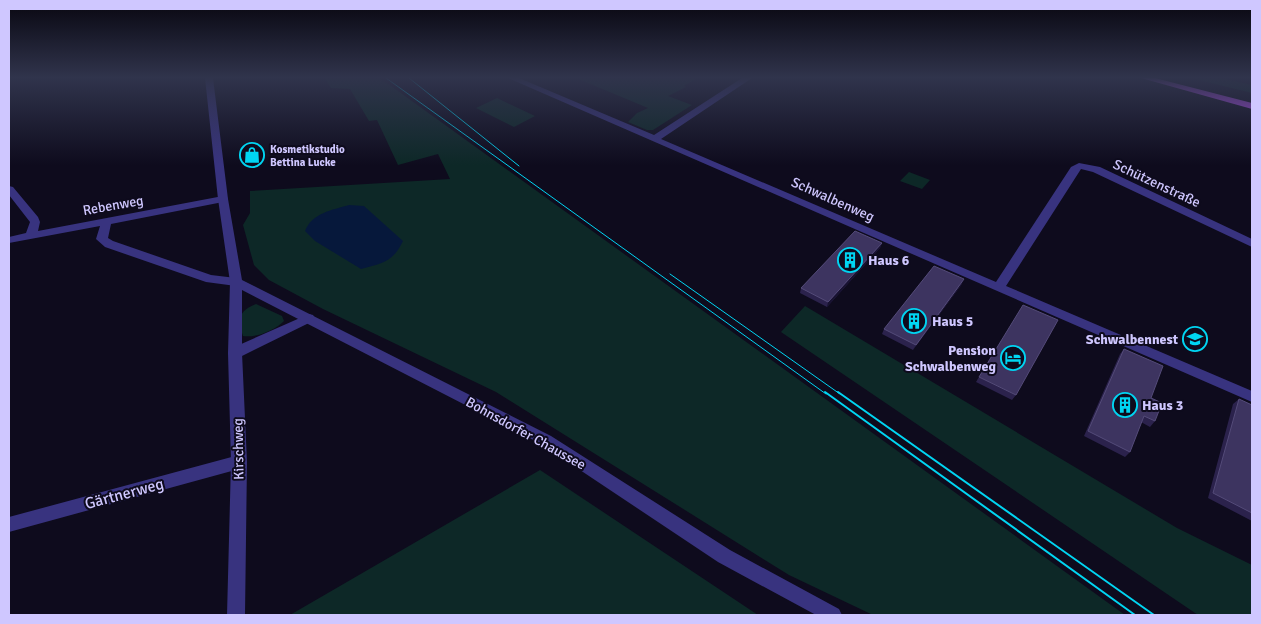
<svg xmlns="http://www.w3.org/2000/svg" width="1261" height="624" font-family="Signika,sans-serif">
<style>
.green{fill:#0d2827}
.water{fill:#06183b}
.lines{fill:none;stroke-linecap:round;stroke-linejoin:round}
.minor{fill:#38337f;fill-rule:evenodd}
.tertiary{fill:#38337f;fill-rule:evenodd}
.primary{fill:#c14eff;fill-rule:evenodd}
.tram-far1{stroke:#00d5f2;stroke-width:1}
.tram{stroke:#00d5f2;stroke-width:2}
.wall{fill:#2b224c}
.shaded-wall{fill:#181231}
.building{fill:#3d3460;stroke:#544b79}
.labels{text-anchor:middle;stroke-width:4;stroke-linejoin:round;paint-order:stroke}
.far-poi-label{font-size:11px;font-weight:bold;fill:#cfc7ff;stroke:#0e0b1d;text-anchor:start}
.street-label{font-size:14px;fill:#cfc7ff;stroke:#0e0b1d}
.poi-label{font-size:14px;font-weight:bold;fill:#cfc7ff;stroke:#0e0b1d;text-anchor:start}
.near-street-label{font-size:16px;fill:#cfc7ff;stroke:#0e0b1d}
</style>
<rect width="100%" height="100%" fill="#0e0b1d"/>
<!-- green -->
<path class="green" d="M 325,78 L 380,78 L 1125,615 L 873,615 L 789,575 L 496,392 L 323,309 L 269,280 L 254,265 L 243,225 L 250,213 L 250,191 L 450,179 L 438,154 L 398,165 L 377,120 L 369,121 L 350,89 L 331,88 Z
M 576,78 L 697,78 L 684,86 L 686,87 L 668,96 L 692,105 L 653,130 L 647,130 L 628,122 L 637,113 L 648,108 Z
M 1191,78 L 1221,78 L 1252,85 L 1252,93 Z
M 497,98 L 535,116 L 514,127 L 476,108 Z
M 909,172 L 930,180 L 922,189 L 900,181 Z
M 256,304 L 282,316 L 284,321 C 275,330 257,338 243,336 C 237,318 239,311 256,304 Z
M 805,306 L 1177,528 L 1252,565 L 1252,615 L 1198,615 L 781,332 Z
M 540,470 L 758,615 L 290,615 Z"/>
<!-- water -->
<path class="water" d="M 349,205 L 364,206 L 403,241 C 393,262 383,263 361,269 L 315,241 L 305,231 C 312,213 332,210 349,205 Z"/>
<g class="lines">
<!-- minor -->
<path class="minor" d="M 508,78 L 519,78 L 654,135 L 742,78 L 752,78 L 661,139 L 996,282 L 1071,167 L 1079,163 L 1100,167 L 1252,239 L 1252,247 L 1093,172 L 1081,169 L 1006,286 L 1252,391 L 1252,402 Z
M 9,186 L 13,187 L 38,217 L 40,222 L 38,231 L 223,196 L 227,197 L 228,199 L 223,202 L 111,224 L 108,238 L 113,241 L 211,275 L 236,278 L 242,282 L 236,286 L 206,282 L 105,247 L 96,239 L 100,226 L 9,243 L 9,237 L 26,233 L 30,222 L 9,195 Z
M 309,314 L 313,315 L 315,318 L 313,321 L 240,357 L 230,357 L 228,353 L 230,349 Z
M 239,455 L 244,457 L 247,462 L 244,467 L 239,469 L 9,532 L 9,517 Z"/>
<!-- tertiary -->
<path class="tertiary" d="M 205,78 L 213,78 L 228,199 L 242,280 L 551,436 L 730,550 L 839,609 L 842,615 L 816,615 L 718,562 L 541,444 L 242,290 L 242,353 L 247,462 L 245,615 L 227,615 L 231,462 L 228,353 L 230,282 L 218,199 Z"/>
<!-- primary -->
<path class="primary" d="M 1141,78 L 1155,78 L 1252,103 L 1252,109 Z"/>
<!-- tram-far1 -->
<path class="tram-far1" d="M 386,78 L 826,394
M 409,78 L 519,166
M 670,274 L 840,394"/>
<!-- tram -->
<path class="tram" d="M 825,392 L 1135,615
M 838,392 L 1154,615"/>
</g>
<!-- wall -->
<path class="wall" d="M 882,243 L 880,248 L 827,307 L 800,293 L 801,288 Z
M 962,284 L 913,350 L 882,334 L 884,329 Z
M 1124,349 L 1151,398 L 1155,421 L 1150,427 L 1141,422 L 1130,452 L 1125,457 L 1084,436 L 1120,354 Z
M 979,377 L 1016,395 L 1012,400 L 976,382 Z
M 1239,399 L 1252,405 L 1252,521 L 1208,498 L 1233,404 Z"/>
<!-- shaded-wall -->
<path class="shaded-wall" d="M 882,243 L 880,248 L 827,307 L 828,302 Z
M 964,279 L 962,284 L 913,350 L 916,345 Z"/>
<!-- building -->
<path class="building" d="M 855,231 L 882,243 L 828,302 L 801,288 Z
M 934,266 L 964,279 L 916,345 L 884,329 Z
M 1023,305 L 1058,320 L 1016,395 L 979,377 Z
M 1124,349 L 1163,366 L 1151,398 L 1162,403 L 1155,421 L 1144,416 L 1130,452 L 1088,431 Z
M 1239,399 L 1252,405 L 1252,513 L 1213,493 Z"/>
<!-- sky -->
<linearGradient id="sky" x2="0" y2="1"><stop stop-color="#080610"/><stop offset="0.47" stop-color="#30344c"/><stop offset="1" stop-color="#30344c" stop-opacity="0"/></linearGradient>
<rect width="1261" height="165" fill="url(#sky)"/>
<!-- icons -->
<defs>
<symbol id="shop-ring" viewBox="-11 -11 22 22"><circle r="9.5" fill="#0e0b1d" stroke="#00d5f2" stroke-width="1.5"/><path d="M-5-2.5h2.3a2.7 3.5 0 0 1 5.4 0H5L5.5 6h-11ZM-1.5-2.5h3a1.5 2.3 0 0 0-3 0Z" fill="#00d5f2"/></symbol>
<symbol id="building-ring" viewBox="-11 -11 22 22"><circle r="9.5" fill="#0e0b1d" stroke="#00d5f2" stroke-width="1.5"/><path d="M-4-6H4V6H1V3H-1V6H-4ZM-2.5-4.3h1.7v1.8h-1.7ZM.8-4.3h1.7v1.8H.8ZM-2.5-1h1.7V.8h-1.7ZM.8-1h1.7V.8H.8Z" fill="#00d5f2"/></symbol>
<symbol id="school-ring" viewBox="-11 -11 22 22"><circle r="9.5" fill="#0e0b1d" stroke="#00d5f2" stroke-width="1.5"/><path d="M0-5L7-2L0 1L-7-2ZM-4 1L0 2.5L4 1V4Q0 6-4 4Z" fill="#00d5f2"/></symbol>
<symbol id="hotel-ring" viewBox="-11 -11 22 22"><circle r="9.5" fill="#0e0b1d" stroke="#00d5f2" stroke-width="1.5"/><path d="M-6-4.5h1.5V1H6V5H4.5V3h-9V5H-6ZM-4 0a1.8 1.8 0 1 1 3.6 0ZM.5 0V-2.5h3Q6-2.5 6 0Z" fill="#00d5f2"/></symbol>
</defs>
<g fill-rule="evenodd">
<use href="#shop-ring" x="238" y="141" width="28" height="28"/>
<use href="#building-ring" x="836" y="246" width="28" height="28"/>
<use href="#building-ring" x="900" y="307" width="28" height="28"/>
<use href="#school-ring" x="1181" y="325" width="28" height="28"/>
<use href="#hotel-ring" x="999" y="344" width="28" height="28"/>
<use href="#building-ring" x="1111" y="391" width="28" height="28"/>
</g>
<g class="labels">
<!-- far-poi labels -->
<g class="far-poi-label">
<text x="270" y="153">Kosmetikstudio<tspan x="270" dy="13">Bettina Lucke</tspan></text>
</g>
<!-- street labels -->
<g class="street-label">
<text transform="translate(1157 183) rotate(25)" y="5">Schützenstraße</text>
<text transform="translate(833 199) rotate(24)" y="5">Schwalbenweg</text>
<text transform="translate(113 205) rotate(-10)" y="5">Rebenweg</text>
<text transform="translate(526 433) rotate(29)" y="5">Bohnsdorfer Chaussee</text>
<text transform="translate(238 449) rotate(-91)" y="5">Kirschweg</text>
</g>
<!-- poi labels -->
<g class="poi-label">
<text x="868" y="265">Haus 6</text>
<text x="932" y="326">Haus 5</text>
<text x="1178" y="344" text-anchor="end">Schwalbennest</text>
<text x="996" y="355" text-anchor="end">Pension<tspan x="996" dy="16">Schwalbenweg</tspan></text>
<text x="1142" y="410">Haus 3</text>
</g>
<!-- near-street labels -->
<g class="near-street-label">
<text transform="translate(124 493) rotate(-15)" y="6">Gärtnerweg</text>
</g>
</g>
<!-- border -->
<rect width="1261" height="624" fill="none" stroke="#cfc7ff" stroke-width="20"/>
</svg>
